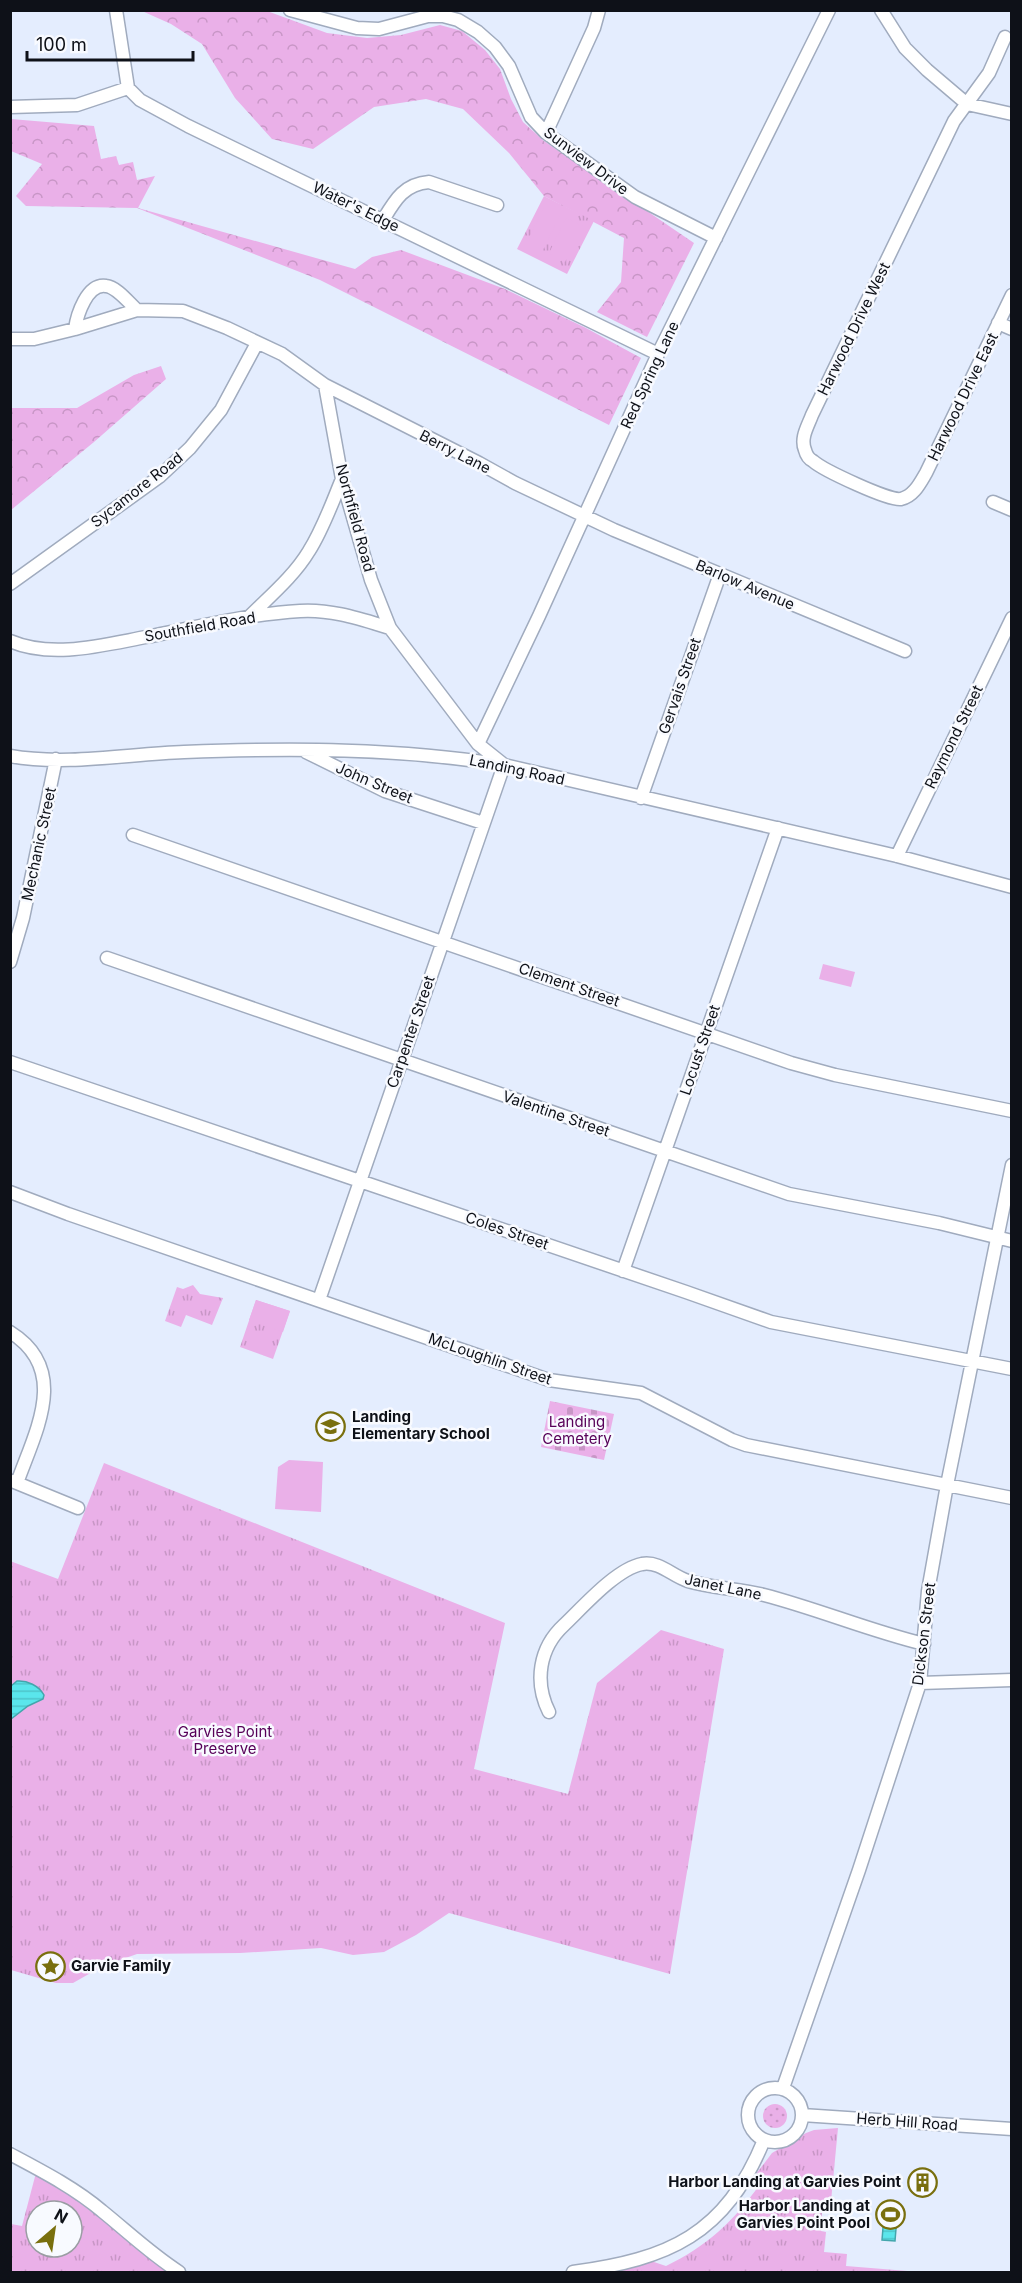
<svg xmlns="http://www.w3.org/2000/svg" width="1022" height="2283" font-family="Inter,sans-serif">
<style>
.grass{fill:url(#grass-dots)}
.forest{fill:url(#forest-crowns)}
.cemetery{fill:url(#cemetery-stones)}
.park{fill:url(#park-tufts);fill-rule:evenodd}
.pitch{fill:#eab0e8}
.water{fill:url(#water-rules);stroke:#43a6ac;stroke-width:1.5}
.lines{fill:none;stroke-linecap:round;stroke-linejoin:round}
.minor-casing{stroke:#a0abbe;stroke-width:15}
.minor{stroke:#fff;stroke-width:12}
.labels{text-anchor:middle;stroke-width:5;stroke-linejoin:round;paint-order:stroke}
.street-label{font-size:15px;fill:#0e1118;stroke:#f8faff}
.poi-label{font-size:15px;font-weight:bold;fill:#0e1118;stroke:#f8faff;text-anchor:start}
.park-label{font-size:15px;fill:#570058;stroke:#f8faff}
</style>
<defs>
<pattern id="grass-dots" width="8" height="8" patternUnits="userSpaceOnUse" patternTransform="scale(1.5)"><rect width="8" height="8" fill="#eab0e8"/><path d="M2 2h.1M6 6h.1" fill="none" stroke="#c896c6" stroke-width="1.8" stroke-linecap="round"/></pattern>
<pattern id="forest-crowns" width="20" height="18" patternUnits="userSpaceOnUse" patternTransform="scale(1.5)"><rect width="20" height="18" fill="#eab0e8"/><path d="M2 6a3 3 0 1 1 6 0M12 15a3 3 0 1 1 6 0" fill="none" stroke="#c896c6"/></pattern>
<pattern id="cemetery-stones" width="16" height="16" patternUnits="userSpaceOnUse" patternTransform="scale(1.5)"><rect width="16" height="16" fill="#eab0e8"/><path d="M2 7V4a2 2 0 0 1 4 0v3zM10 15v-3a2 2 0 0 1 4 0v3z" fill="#c896c6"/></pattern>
<pattern id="park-tufts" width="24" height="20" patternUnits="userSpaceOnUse" patternTransform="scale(1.5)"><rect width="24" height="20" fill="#eab0e8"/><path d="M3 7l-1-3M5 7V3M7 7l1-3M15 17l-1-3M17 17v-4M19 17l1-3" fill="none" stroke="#c896c6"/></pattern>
<pattern id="water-rules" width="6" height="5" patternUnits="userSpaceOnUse" patternTransform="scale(1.5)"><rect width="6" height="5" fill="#5ae6ec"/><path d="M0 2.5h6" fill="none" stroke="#4dc4ca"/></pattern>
</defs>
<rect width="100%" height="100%" fill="#e4edfe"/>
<!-- grass -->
<path class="grass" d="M763 2116a12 12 0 1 1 24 0a12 12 0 1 1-24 0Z"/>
<!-- forest -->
<path class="forest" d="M 142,11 L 267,11 L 327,33 L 367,38 L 401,35 L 440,25 L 462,31 L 485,50 L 500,69 L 511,99 L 523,122 L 544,141 L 694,243 L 647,337 L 597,312 L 621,282 L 624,238 L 544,196 L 509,153 L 463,109 L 426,99 L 374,107 L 313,149 L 272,139 L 235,98 L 202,44 L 171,24 Z
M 11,119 L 94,126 L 101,159 L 116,156 L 119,165 L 133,162 L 137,180 L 155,176 L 138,208 L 355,269 L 372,257 L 401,250 L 505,289 L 586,328 L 641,358 L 609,425 L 320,280 L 137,208 L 26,206 L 16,196 L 42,164 L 11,151 Z
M 161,366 L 166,379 L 94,442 L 11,510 L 11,408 L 77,408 L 134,375 Z"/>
<!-- cemetery -->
<path class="cemetery" d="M 550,1401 L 614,1414 L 604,1460 L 541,1447 Z"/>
<!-- park -->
<path class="park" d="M 544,196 L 594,221 L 567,274 L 517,249 Z
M 193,1285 L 200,1294 L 223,1298 L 212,1325 L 186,1315 L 181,1327 L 165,1321 L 177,1287 L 183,1289 Z
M 256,1300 L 290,1311 L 273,1359 L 240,1347 Z
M 104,1463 L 505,1623 L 474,1769 L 568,1794 L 597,1683 L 661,1630 L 724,1649 L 670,1974 L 449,1913 L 416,1935 L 384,1952 L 353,1955 L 321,1948 L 240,1953 L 137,1954 L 103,1966 L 73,1983 L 56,1983 L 11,1970 L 10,1561 L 58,1579 Z
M 838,2128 L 830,2212 L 822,2212 L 821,2231 L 826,2232 L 824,2252 L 847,2254 L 846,2266 L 920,2272 L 590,2272 L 651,2261 L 666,2266 C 706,2247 735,2220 760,2184 L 756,2174 L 772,2153 L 806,2133 L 814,2130 Z
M 37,2169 L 182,2272 L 11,2272 L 11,2224 L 22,2226 ZM 36,2211 L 72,2211 L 72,2247 L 36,2247 Z"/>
<!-- pitch -->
<path class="pitch" d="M 544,207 L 560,215 L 543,250 L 527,242 Z
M 566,218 L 583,226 L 565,262 L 549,253 Z
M 823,964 L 855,972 L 851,987 L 819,979 Z
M 256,1300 L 290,1311 L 283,1332 L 249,1320 Z
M 289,1460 L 323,1462 L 321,1512 L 275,1509 L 278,1467 Z"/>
<!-- water -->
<path class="water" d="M 17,1681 C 27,1680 39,1686 44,1695 L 43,1699 L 28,1706 L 11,1719 L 11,1686 Z
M 885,2203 L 898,2204 L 895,2241 L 882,2240 Z"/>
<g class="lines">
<defs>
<path id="minor" d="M 116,10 L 128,88 L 140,100 L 188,126 L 658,354
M 290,10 L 357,28 L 379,29 L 428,16 L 443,16 L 458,20 L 478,32 L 495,47 L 509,66 L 531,117 L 546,133 L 635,197 L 716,238
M 881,10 L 905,48 L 927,70 L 967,104 L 1012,114
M 1005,37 L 989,73 L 954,121 L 812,415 C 808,426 800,438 805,450 C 806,454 809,459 813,461 C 823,470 889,501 901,499 C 914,496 920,483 926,473 L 1012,295
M 10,107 L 77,105 L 128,88
M 546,133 L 594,28 L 599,10
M 383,220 C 395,200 404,184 429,182 L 497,205
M 998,323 L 1012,329
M 75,329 C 77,315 87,283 106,286 C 117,287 129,303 137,310
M 10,339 L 34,339 L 75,329 L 137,310 L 183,311 L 227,328 L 282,354 L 325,385 L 342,479 L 371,580 L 390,628 L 478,744 L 503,764
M 325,385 L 479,463 L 515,483 L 614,530 L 905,651
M 993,502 L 1012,510
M 10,584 L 159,477 L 190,448 L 221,410 L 257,343
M 249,617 C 270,596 294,576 309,551 C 323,529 332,503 342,479
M 10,641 C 52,659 103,645 146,637 C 197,627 249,614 300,611 C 331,609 360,619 390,628
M 478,744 L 539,616 L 658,354 L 829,10
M 306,752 L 385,791 L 483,823
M 10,756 C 66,766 128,754 184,752 C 291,748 399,748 504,765 L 897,856 L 1012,887
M 641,798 L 720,574
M 133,835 L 791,1063 L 835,1075 L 1012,1111
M 897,856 L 1012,618
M 107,958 L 789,1194 L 939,1223 L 1012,1241
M 10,962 L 23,918 L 56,759
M 10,1062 L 686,1292 L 771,1322 L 1012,1369
M 10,1192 L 68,1214 L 549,1380 L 641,1393 L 732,1440 L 746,1445 L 1012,1498
M 623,1271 L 778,828
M 319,1300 L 504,765
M 10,1332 C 71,1370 35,1432 17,1483
M 12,1481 L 78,1508
M 920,1683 L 1012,1680
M 549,1712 C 534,1682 539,1648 564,1625 C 583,1607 616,1569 642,1564 C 660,1561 672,1576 688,1581 C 712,1588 739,1589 764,1595 C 818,1609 870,1631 924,1644
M748 2115a27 27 0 1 1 54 0a27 27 0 1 1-54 0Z
M 783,2088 L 859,1870 L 920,1683 L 928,1591 L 947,1485 L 1012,1165
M 802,2115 L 1012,2129
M 10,2154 C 42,2171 75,2188 102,2211 C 128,2232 151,2254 179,2272
M 573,2272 C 669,2259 725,2235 764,2140"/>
</defs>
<!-- minor casing -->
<use href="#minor" class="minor-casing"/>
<!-- minor -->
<use href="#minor" class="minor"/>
</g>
<!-- icons -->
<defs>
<symbol id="school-ring" viewBox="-11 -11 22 22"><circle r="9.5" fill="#f8faff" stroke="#796f0e" stroke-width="1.5"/><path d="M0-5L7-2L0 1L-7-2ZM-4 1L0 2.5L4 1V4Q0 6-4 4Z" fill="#796f0e"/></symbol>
<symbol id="sight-ring" viewBox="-11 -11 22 22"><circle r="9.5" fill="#f8faff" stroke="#796f0e" stroke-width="1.5"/><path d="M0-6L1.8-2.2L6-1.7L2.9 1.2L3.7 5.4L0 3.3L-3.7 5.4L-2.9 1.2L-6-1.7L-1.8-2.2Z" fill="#796f0e"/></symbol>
<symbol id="building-ring" viewBox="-11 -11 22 22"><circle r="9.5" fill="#f8faff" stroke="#796f0e" stroke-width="1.5"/><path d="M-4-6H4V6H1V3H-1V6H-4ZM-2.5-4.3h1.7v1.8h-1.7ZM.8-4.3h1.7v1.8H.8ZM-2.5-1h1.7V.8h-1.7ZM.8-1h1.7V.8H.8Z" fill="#796f0e"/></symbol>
<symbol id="stadium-ring" viewBox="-11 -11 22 22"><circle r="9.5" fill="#f8faff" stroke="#796f0e" stroke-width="1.5"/><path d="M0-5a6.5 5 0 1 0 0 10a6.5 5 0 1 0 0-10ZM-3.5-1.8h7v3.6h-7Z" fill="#796f0e"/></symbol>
</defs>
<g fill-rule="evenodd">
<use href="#school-ring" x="314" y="1410" width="33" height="33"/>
<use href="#sight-ring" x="34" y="1950" width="33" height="33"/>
<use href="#building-ring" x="906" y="2166" width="33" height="33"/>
<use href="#stadium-ring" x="874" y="2198" width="33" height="33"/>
</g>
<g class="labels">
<!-- street labels -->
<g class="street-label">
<text transform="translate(586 161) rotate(37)" y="5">Sunview Drive</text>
<text transform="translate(356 207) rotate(26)" y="5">Water's Edge</text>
<text transform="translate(854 329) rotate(-64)" y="5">Harwood Drive West</text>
<text transform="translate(650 375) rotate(-65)" y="5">Red Spring Lane</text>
<text transform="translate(963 397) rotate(-64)" y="5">Harwood Drive East</text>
<text transform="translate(455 452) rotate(27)" y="5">Berry Lane</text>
<text transform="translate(137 490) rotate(-38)" y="5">Sycamore Road</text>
<text transform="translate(355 518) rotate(75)" y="5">Northfield Road</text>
<text transform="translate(745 585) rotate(23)" y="5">Barlow Avenue</text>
<text transform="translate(200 627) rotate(-10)" y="5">Southfield Road</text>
<text transform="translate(680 686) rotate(-71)" y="5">Gervais Street</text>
<text transform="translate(954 737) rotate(-64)" y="5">Raymond Street</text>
<text transform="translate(517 770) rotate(12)" y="5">Landing Road</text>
<text transform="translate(374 783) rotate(23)" y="5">John Street</text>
<text transform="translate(39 844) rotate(-78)" y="5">Mechanic Street</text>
<text transform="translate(569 985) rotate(19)" y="5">Clement Street</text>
<text transform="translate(411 1032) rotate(-71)" y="5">Carpenter Street</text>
<text transform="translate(700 1050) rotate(-71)" y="5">Locust Street</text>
<text transform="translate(556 1114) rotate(19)" y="5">Valentine Street</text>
<text transform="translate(507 1231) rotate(19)" y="5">Coles Street</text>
<text transform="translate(490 1359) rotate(19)" y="5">McLoughlin Street</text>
<text transform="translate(723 1587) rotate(12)" y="5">Janet Lane</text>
<text transform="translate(924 1634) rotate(-83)" y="5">Dickson Street</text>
<text transform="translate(907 2122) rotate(4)" y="5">Herb Hill Road</text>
</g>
<!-- poi labels -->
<g class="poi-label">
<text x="352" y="1422">Landing<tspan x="352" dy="17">Elementary School</tspan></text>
<text x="71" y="1971">Garvie Family</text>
<text x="901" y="2187" text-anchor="end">Harbor Landing at Garvies Point</text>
<text x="870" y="2211" text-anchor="end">Harbor Landing at<tspan x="870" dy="17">Garvies Point Pool</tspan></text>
</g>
<!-- park labels -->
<g class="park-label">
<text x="577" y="1427">Landing<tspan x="577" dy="17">Cemetery</tspan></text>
<text x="225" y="1737">Garvies Point<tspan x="225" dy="17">Preserve</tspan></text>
</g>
</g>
<!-- border -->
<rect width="1022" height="2283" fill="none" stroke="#0e1118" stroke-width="24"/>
<!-- north arrow -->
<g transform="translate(54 2229) rotate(29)"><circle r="28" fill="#f8faff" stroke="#9a9da3" stroke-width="1.5"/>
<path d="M0-4.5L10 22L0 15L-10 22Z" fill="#796f0e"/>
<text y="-9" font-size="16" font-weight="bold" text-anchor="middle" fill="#0e1118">N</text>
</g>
<!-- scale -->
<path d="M27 51v9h166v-9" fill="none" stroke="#0e1118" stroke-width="3"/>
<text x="36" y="51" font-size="18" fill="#0e1118" stroke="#f8faff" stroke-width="4.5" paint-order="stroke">100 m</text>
</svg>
